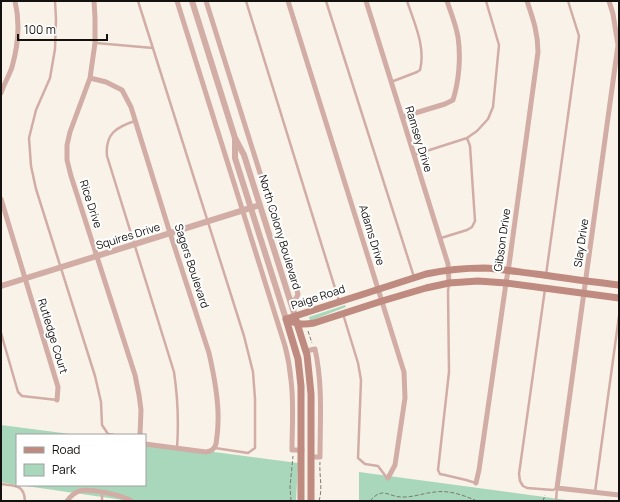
<svg xmlns="http://www.w3.org/2000/svg" width="620" height="502" font-family="Manrope,sans-serif">
<style>
.green{fill:#a8d7bb}
.lines{fill:none;stroke-linecap:round;stroke-linejoin:round}
.path{stroke:#7e7a74;stroke-width:1;stroke-dasharray:4 2;stroke-linecap:butt}
.service{stroke:#d1ada6;stroke-width:2.5}
.minor{stroke:#d1ada6;stroke-width:5}
.tertiary{stroke:#d1ada6;stroke-width:6}
.secondary{stroke:#bf8b80;stroke-width:7}
.labels{text-anchor:middle;stroke-width:4;stroke-linejoin:round;paint-order:stroke}
.street-label{font-size:11px;fill:#14120f;stroke:#fff}
</style>
<rect width="100%" height="100%" fill="#f9f2e9"/>
<!-- green -->
<path class="green" d="M 345,305 L 346,307 L 310,321 L 309,317 Z
M 1,425 L 78,435 L 17,435 L 17,485 L 1,482 Z
M 145,443 L 298,463 L 296,501 L 130,501 L 19,485 L 145,485 Z
M 359,472 L 574,501 L 359,501 Z"/>
<g class="lines">
<!-- path -->
<path class="path" d="M 308,331 L 312,343
M 291,501 L 290,487 L 293,456
M 319,501 C 323,488 319,475 320,462
M 370,501 C 384,485 388,498 404,497 C 414,497 424,493 435,492 C 449,490 463,495 477,501
M 543,501 L 545,495"/>
<!-- service -->
<path class="service" d="M 55,1 L 56,19 L 55,49 L 50,78 L 36,110 L 29,138 L 31,166 L 36,189 L 95,376 L 101,402 L 102,425 L 108,434 L 114,435
M 138,1 L 244,336 L 253,372 L 255,399 L 255,448 L 248,453 L 215,448
M 246,1 L 339,301
M 326,1 L 414,277
M 96,43 L 153,48
M 391,82 L 417,72 L 420,70 C 426,47 414,22 407,1
M 135,121 C 116,127 105,134 107,156 L 174,372 C 178,399 179,420 177,448
M 414,155 L 467,138 L 477,131 L 488,119 L 493,107 L 499,45 L 486,1
M 441,238 L 467,230 L 472,227 L 475,221 L 470,146 L 467,138
M 546,275 L 579,36 L 568,1
M 449,284 L 448,291 L 449,372 L 438,470 L 440,474 L 445,475 L 466,480 L 476,483
M 545,289 L 519,474 L 520,481 L 523,486 L 527,488 L 553,490 L 557,488 L 556,501
M 343,314 L 358,363 L 361,380 L 358,458 L 365,464 L 378,466 L 387,478
M 1,333 L 18,392 L 22,396 L 57,400
M 1,484 C 15,486 24,484 25,501
M 595,492 L 619,316
M 102,501 L 102,493"/>
<!-- minor -->
<path class="minor" d="M 94,1 L 95,18 L 95,43 L 90,78 L 70,132 L 67,145 L 67,160 L 71,176 L 135,375 L 139,395 L 141,410 L 140,435
M 177,1 L 285,346 C 288,357 290,369 291,380 C 294,403 292,427 292,450 L 302,450
M 206,1 L 298,294 L 296,299 L 290,301
M 288,1 L 404,372 L 405,398 L 395,465 L 388,478
M 366,1 L 448,264 L 449,283
M 609,1 L 613,14 L 618,45 L 557,488 L 619,495
M 90,78 L 106,82 L 122,90 L 131,107 L 170,233 L 209,353 C 214,375 219,399 218,422 C 218,430 217,437 216,444 C 214,450 211,451 206,452 L 145,444
M 1,93 C 4,84 9,76 12,67 C 18,46 20,22 15,1
M 402,117 L 445,104 L 453,100 C 459,81 461,57 458,37 C 456,25 451,13 447,1
M 1,199 L 58,387 L 57,400
M 306,351 L 315,349 C 323,385 320,421 320,457 L 311,457
M 476,483 L 479,470 L 506,283 L 509,265 L 538,52 C 538,33 533,19 527,1
M 67,501 C 70,497 74,493 79,491 C 88,488 124,495 131,501"/>
<!-- tertiary -->
<path class="tertiary" d="M 192,1 L 235,138 L 244,155 L 295,316
M 235,140 L 235,158 L 286,319
M 1,286 L 260,205"/>
<!-- secondary -->
<path class="secondary" d="M 286,319 L 426,274 C 445,270 465,268 484,268 C 502,269 519,272 536,274 C 564,278 591,282 619,285
M 286,319 C 297,324 302,325 314,323 L 382,301 L 426,288 L 449,283 L 478,281 L 506,283 L 619,298
M 286,319 L 298,359 L 301,386 L 301,501
M 296,320 L 307,355 L 309,374 L 311,394 L 311,501"/>
</g>
<g class="labels">
<!-- street labels -->
<g class="street-label">
<text transform="translate(419 139) rotate(73)" y="4">Ramsey Drive</text>
<text transform="translate(91 204) rotate(72)" y="4">Rice Drive</text>
<text transform="translate(280 232) rotate(73)" y="4">North Colony Boulevard</text>
<text transform="translate(372 235) rotate(73)" y="4">Adams Drive</text>
<text transform="translate(128 236) rotate(-17)" y="4">Squires Drive</text>
<text transform="translate(502 240) rotate(-82)" y="4">Gibson Drive</text>
<text transform="translate(581 243) rotate(-82)" y="4">Slay Drive</text>
<text transform="translate(192 266) rotate(72)" y="4">Sagers Boulevard</text>
<text transform="translate(318 297) rotate(-18)" y="4">Paige Road</text>
<text transform="translate(53 336) rotate(73)" y="4">Rutledge Court</text>
</g>
</g>
<!-- border -->
<rect width="620" height="502" fill="none" stroke="#14120f" stroke-width="4"/>
<!-- legend -->
<rect x="16" y="434" width="130" height="52" fill="#ffffff" stroke="#a1a09f"/>
<rect x="24" y="447" width="20" height="6" fill="#bf8b80" stroke="#a1a09f"/>
<text x="52" y="454" font-size="12" fill="#14120f">Road</text>
<rect x="24" y="464" width="20" height="12" fill="#a8d7bb" stroke="#a1a09f"/>
<text x="52" y="474" font-size="12" fill="#14120f">Park</text>
<!-- scale -->
<path d="M18 34v6h89v-6" fill="none" stroke="#14120f" stroke-width="2"/>
<text x="24" y="34" font-size="12" fill="#14120f" stroke="#ffffff" stroke-width="3" paint-order="stroke">100 m</text>
</svg>
